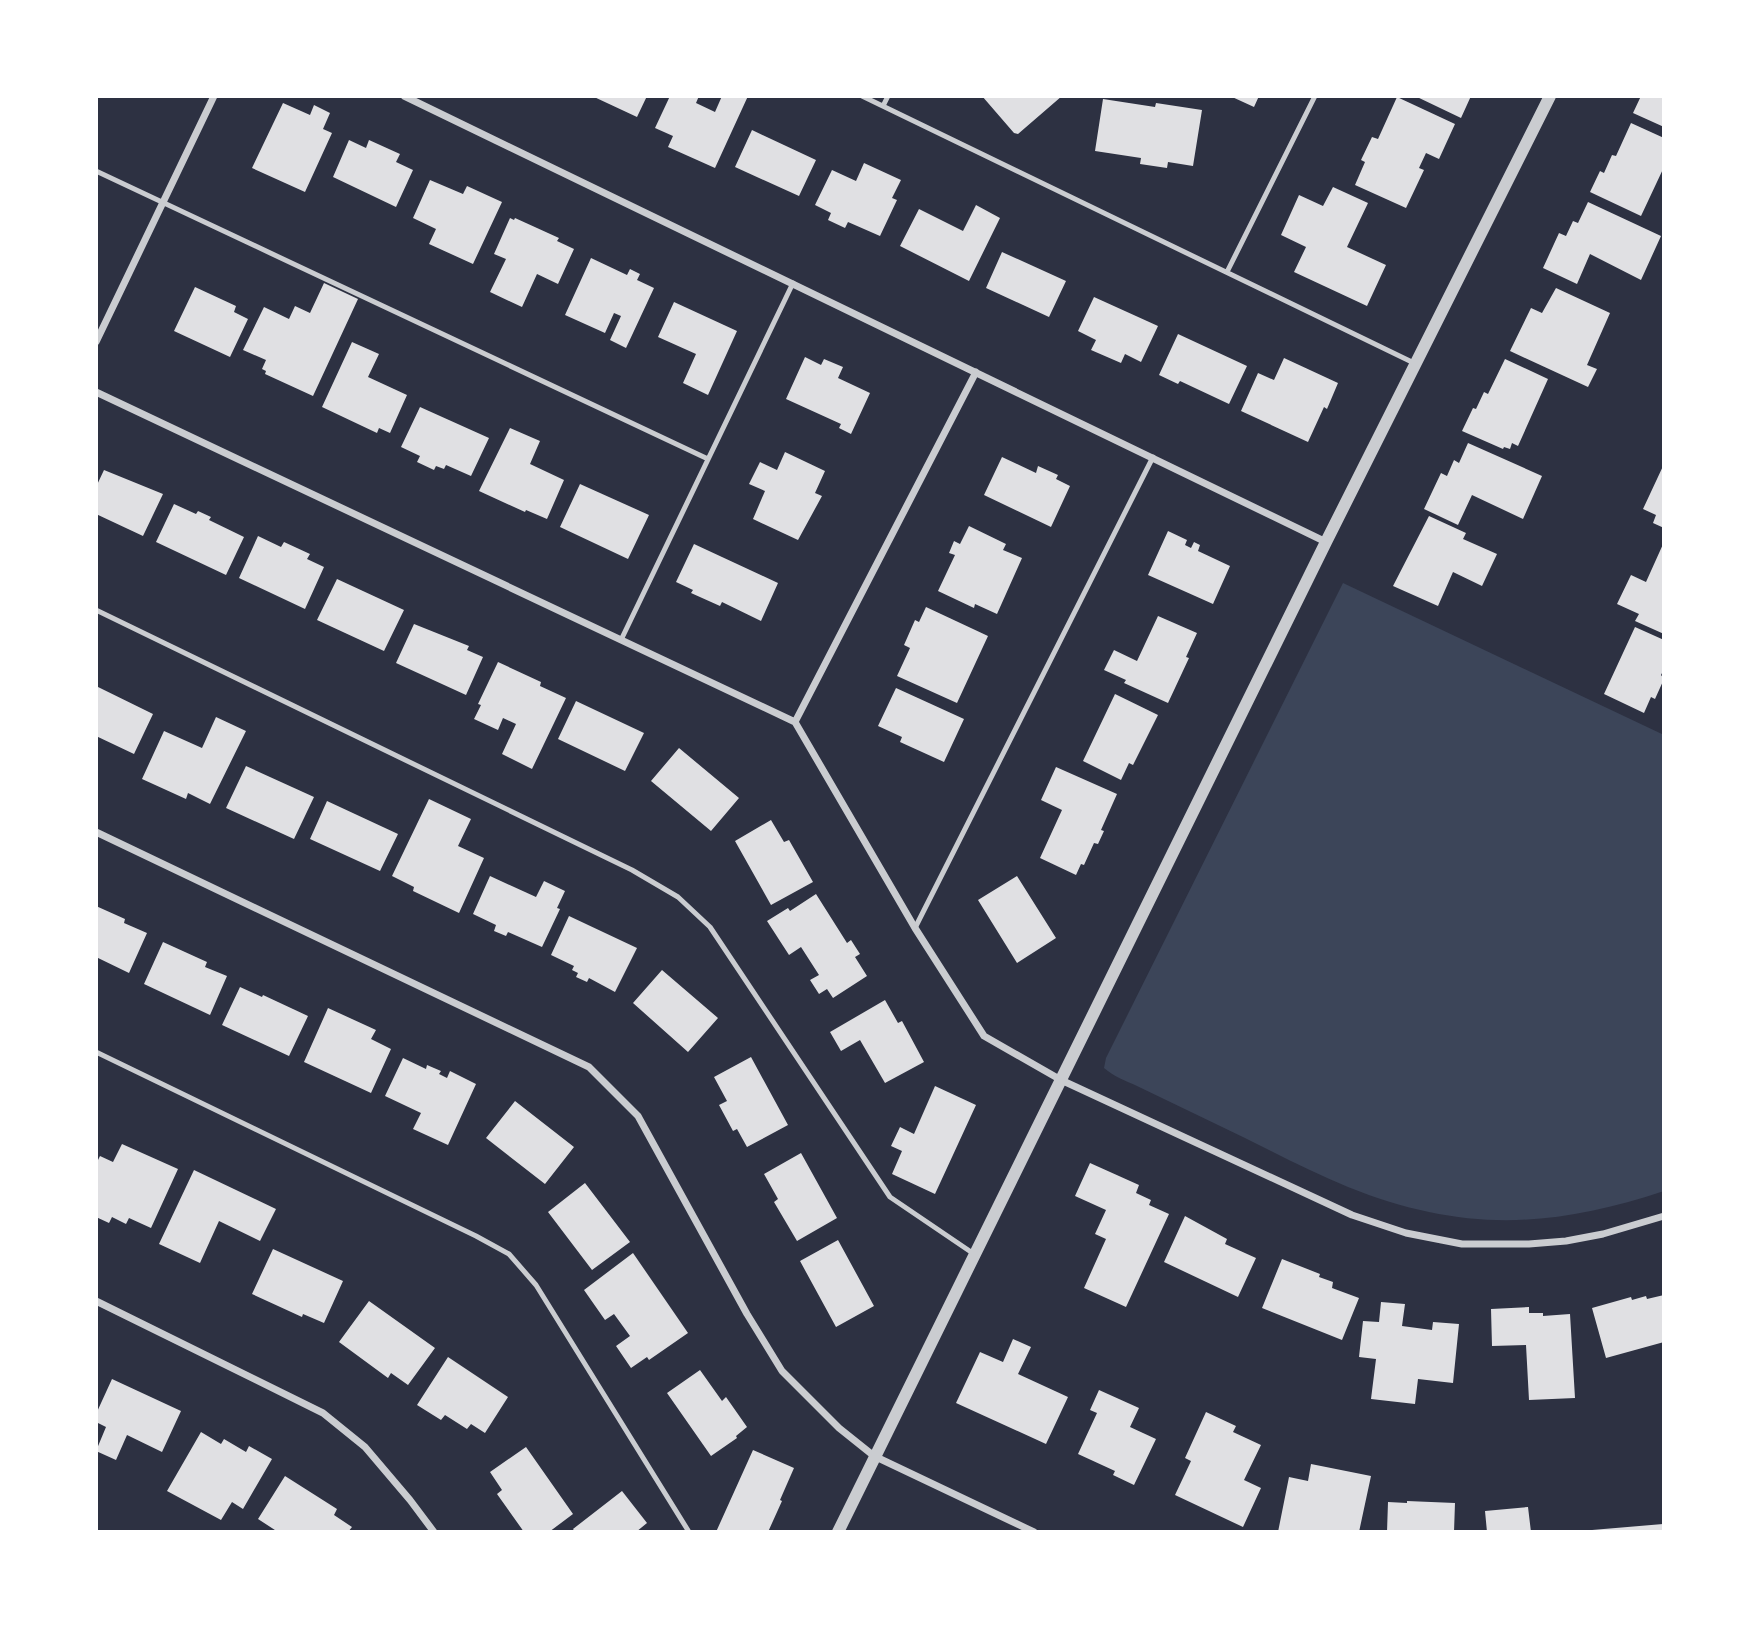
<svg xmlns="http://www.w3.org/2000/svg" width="1760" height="1628" font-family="Poppins,sans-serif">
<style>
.green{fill:#3c4559}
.building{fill:#e0e0e3}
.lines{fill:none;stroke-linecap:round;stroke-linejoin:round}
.service{stroke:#caccd0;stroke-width:5}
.minor{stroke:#caccd0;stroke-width:7}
.tertiary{stroke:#caccd0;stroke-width:12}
</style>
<rect width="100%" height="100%" fill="#2d3142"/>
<!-- green -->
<path class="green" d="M 1343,583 L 1664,735 L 1664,1191 C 1550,1229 1460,1232 1348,1187 C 1304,1169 1261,1145 1218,1125 C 1191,1112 1164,1099 1137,1086 C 1126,1081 1113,1076 1104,1068 L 1106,1058 Z"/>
<!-- building -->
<path class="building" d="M 592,96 L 647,96 L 637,117 Z
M 670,96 L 699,96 L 696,103 L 715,112 L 722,96 L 748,96 L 715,168 L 668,147 L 673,136 L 655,128 Z
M 982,96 L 1062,96 L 1018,134 L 1014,133 Z
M 1230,96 L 1259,96 L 1254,107 Z
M 1415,96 L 1471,96 L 1461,118 Z
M 1641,96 L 1664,96 L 1664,127 L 1633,113 Z
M 1397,97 L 1455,124 L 1439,159 L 1426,153 L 1419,168 L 1424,170 L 1406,208 L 1355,185 L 1365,162 L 1361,160 L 1372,137 L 1378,139 Z
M 1103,99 L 1155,107 L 1156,103 L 1202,110 L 1193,166 L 1168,162 L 1167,168 L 1140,164 L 1141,158 L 1095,151 Z
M 283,103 L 310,115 L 314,105 L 330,113 L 323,129 L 332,133 L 305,192 L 252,168 Z
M 1631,123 L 1664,138 L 1664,167 L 1641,216 L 1590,192 L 1600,171 L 1604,173 L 1612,155 L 1616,156 Z
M 752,130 L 816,160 L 799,196 L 735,167 Z
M 349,140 L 366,148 L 369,140 L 400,154 L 396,162 L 413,170 L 396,207 L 333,177 Z
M 864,163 L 901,180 L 892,198 L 897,200 L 880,236 L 848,222 L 845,228 L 828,220 L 831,213 L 815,205 L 832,170 L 856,181 Z
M 430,180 L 463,194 L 467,186 L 502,202 L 473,264 L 429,244 L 436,229 L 413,218 Z
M 1333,187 L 1368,203 L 1347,247 L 1386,265 L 1367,306 L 1294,272 L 1306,247 L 1281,235 L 1299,195 L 1323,206 Z
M 1588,202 L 1661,236 L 1641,280 L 1590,254 L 1577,284 L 1543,268 L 1559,233 L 1566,236 L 1573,221 L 1578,223 Z
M 976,205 L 1000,218 L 969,281 L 900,246 L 919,209 L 963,231 Z
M 510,218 L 514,220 L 515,218 L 559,238 L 557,241 L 574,249 L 558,284 L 537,274 L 522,307 L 490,292 L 506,259 L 494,254 Z
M 1002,252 L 1066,281 L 1049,317 L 986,288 Z
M 591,258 L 627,275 L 630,269 L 640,274 L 637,280 L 654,288 L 626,348 L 610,340 L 621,316 L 614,313 L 605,333 L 565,315 Z
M 324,283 L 358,299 L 313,396 L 265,374 L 266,371 L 262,369 L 266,360 L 243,350 L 264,307 L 289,319 L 295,306 L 310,313 Z
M 195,287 L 236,306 L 234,312 L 248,319 L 230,357 L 174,331 Z
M 1556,288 L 1610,313 L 1587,365 L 1597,369 L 1588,387 L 1510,351 L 1531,308 L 1542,313 Z
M 1094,297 L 1158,326 L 1141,362 L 1125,354 L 1121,363 L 1091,350 L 1096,340 L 1078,331 Z
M 674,302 L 737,331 L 708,395 L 683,383 L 696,354 L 658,337 Z
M 1178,334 L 1247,366 L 1229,404 L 1180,381 L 1178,384 L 1159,375 Z
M 352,342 L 379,354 L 368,377 L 407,395 L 390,433 L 379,428 L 377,433 L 322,407 Z
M 805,357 L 821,365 L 824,359 L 843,367 L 838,378 L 870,393 L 851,434 L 839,428 L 841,424 L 786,399 Z
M 1284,358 L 1338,383 L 1327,409 L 1324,407 L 1308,442 L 1241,411 L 1258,373 L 1274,380 Z
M 1505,359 L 1548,379 L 1518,446 L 1512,443 L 1510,449 L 1504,447 L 1503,449 L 1462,431 L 1473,408 L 1476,409 L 1484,392 L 1488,394 Z
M 420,407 L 489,438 L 471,476 L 446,465 L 444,469 L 436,466 L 434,470 L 417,462 L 420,456 L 401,447 Z
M 510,428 L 540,441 L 530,464 L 564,480 L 547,519 L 526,510 L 525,512 L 479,491 Z
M 1468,443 L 1542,476 L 1523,519 L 1472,495 L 1458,525 L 1424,509 L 1441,473 L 1447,476 L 1454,460 L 1459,463 Z
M 785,452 L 825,471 L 815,493 L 822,496 L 798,540 L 753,519 L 765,491 L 749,484 L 760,462 L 777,470 Z
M 1002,457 L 1036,473 L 1038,466 L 1058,475 L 1056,479 L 1070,486 L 1051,527 L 984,495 Z
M 1664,464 L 1664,528 L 1653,523 L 1656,515 L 1643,509 Z
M 104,470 L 163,494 L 143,536 L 96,514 L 96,487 Z
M 580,484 L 649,515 L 628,559 L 560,527 Z
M 174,504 L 196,514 L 198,511 L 211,517 L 209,520 L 244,537 L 226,575 L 156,542 Z
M 1429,516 L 1466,533 L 1463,539 L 1497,554 L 1482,586 L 1453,572 L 1438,606 L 1393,586 Z
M 969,526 L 1006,544 L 1003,550 L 1022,558 L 997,614 L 975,604 L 974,608 L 938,591 L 955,555 L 949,553 L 954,541 L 960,544 Z
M 1168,531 L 1187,540 L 1185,545 L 1191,548 L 1194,542 L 1200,545 L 1198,551 L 1230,566 L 1213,604 L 1148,575 Z
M 258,536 L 281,547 L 284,542 L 310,554 L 307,559 L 324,567 L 305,609 L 239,578 Z
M 1664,542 L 1664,634 L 1635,621 L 1639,614 L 1617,604 L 1631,575 L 1646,582 Z
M 694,544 L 778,583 L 761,621 L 722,602 L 720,606 L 691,593 L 693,590 L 676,582 Z
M 337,579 L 404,610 L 384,651 L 317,620 Z
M 926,607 L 988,636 L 957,703 L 897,676 L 910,648 L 904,645 L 915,620 L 919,622 Z
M 1158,616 L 1197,633 L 1186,657 L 1189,658 L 1168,703 L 1124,683 L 1126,680 L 1104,670 L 1114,650 L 1137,661 Z
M 414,624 L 469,646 L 467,650 L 483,657 L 466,695 L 396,663 Z
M 1635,627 L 1664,640 L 1664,669 L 1661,675 L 1664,679 L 1655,699 L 1651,697 L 1644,713 L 1604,694 Z
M 498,662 L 541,682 L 540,686 L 566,698 L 532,769 L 502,754 L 516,724 L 503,718 L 498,730 L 474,719 L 481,705 L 478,704 Z
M 96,686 L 153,714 L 134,754 L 96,736 Z
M 896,688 L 964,719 L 944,762 L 900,742 L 902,737 L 878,726 Z
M 1115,694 L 1158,715 L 1133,765 L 1129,763 L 1121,780 L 1083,761 Z
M 576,701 L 644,733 L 625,771 L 558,739 Z
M 216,717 L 246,731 L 210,804 L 188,793 L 186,799 L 142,779 L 164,731 L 202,748 Z
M 679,748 L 739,798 L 711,831 L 651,781 Z
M 246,766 L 314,797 L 294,839 L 226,808 Z
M 1056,767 L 1117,794 L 1101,830 L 1104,831 L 1098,844 L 1094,843 L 1084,865 L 1081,864 L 1076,875 L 1040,858 L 1062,810 L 1041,800 Z
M 429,799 L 471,819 L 458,846 L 484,858 L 459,913 L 413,891 L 414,887 L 392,876 Z
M 327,801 L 398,834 L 380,871 L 310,839 Z
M 771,820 L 784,842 L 789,840 L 813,882 L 771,905 L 735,841 Z
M 490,876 L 536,897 L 544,881 L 565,891 L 557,908 L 560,909 L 542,947 L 508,932 L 506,936 L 494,931 L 496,925 L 473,914 Z
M 1017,876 L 1056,938 L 1017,963 L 978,900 Z
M 816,894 L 847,943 L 851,940 L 860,954 L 855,957 L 867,976 L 833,998 L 827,989 L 819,994 L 810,980 L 819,975 L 801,947 L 789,955 L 767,921 L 788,908 L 790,911 Z
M 96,906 L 125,919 L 124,923 L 147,933 L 129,973 L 96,957 Z
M 569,916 L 637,948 L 615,992 L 589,978 L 587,982 L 576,977 L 578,973 L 572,970 L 574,966 L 551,955 Z
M 163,942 L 207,962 L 205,967 L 227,976 L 210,1015 L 144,984 Z
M 662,970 L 718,1018 L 688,1052 L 633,1003 Z
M 240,987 L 262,997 L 263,995 L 308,1016 L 289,1056 L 222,1025 Z
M 885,1000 L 898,1023 L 902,1021 L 924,1062 L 885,1083 L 860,1040 L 841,1051 L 830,1032 Z
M 328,1008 L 376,1030 L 371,1039 L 391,1049 L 371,1093 L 304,1062 Z
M 751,1057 L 788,1125 L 747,1147 L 737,1129 L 733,1131 L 719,1105 L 727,1101 L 714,1077 Z
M 403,1058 L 426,1069 L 427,1065 L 441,1071 L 439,1074 L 447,1078 L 450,1071 L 476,1084 L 448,1145 L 413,1129 L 421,1113 L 385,1096 Z
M 935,1086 L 976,1105 L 935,1194 L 892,1174 L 902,1151 L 891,1146 L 900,1127 L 914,1134 Z
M 515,1101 L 574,1147 L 545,1184 L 486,1138 Z
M 122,1144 L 178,1169 L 151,1228 L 129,1218 L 126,1224 L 112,1217 L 109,1223 L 96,1217 L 96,1164 L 100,1156 L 113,1162 Z
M 801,1153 L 837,1218 L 797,1241 L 774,1202 L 778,1199 L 764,1174 Z
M 1090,1163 L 1139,1185 L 1136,1193 L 1151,1200 L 1149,1205 L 1169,1214 L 1126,1307 L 1084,1288 L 1106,1239 L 1095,1234 L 1106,1210 L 1075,1196 Z
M 194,1170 L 276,1209 L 260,1241 L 219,1221 L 200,1263 L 159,1244 Z
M 585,1183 L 630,1242 L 592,1270 L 548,1212 Z
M 1185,1216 L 1227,1239 L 1225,1244 L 1256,1258 L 1238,1297 L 1164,1262 Z
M 838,1240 L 874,1306 L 836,1327 L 800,1261 Z
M 273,1249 L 343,1281 L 324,1323 L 303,1314 L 302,1317 L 252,1294 Z
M 633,1253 L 688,1333 L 649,1360 L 647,1357 L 631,1368 L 616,1346 L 630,1336 L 614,1314 L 605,1320 L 584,1290 Z
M 1282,1259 L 1320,1274 L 1319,1277 L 1333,1282 L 1332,1288 L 1359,1298 L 1342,1340 L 1262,1308 Z
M 1664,1295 L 1664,1342 L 1606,1358 L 1592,1308 L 1631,1297 L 1632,1300 L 1646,1296 L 1647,1299 Z
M 369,1301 L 435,1348 L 408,1385 L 391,1373 L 388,1378 L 339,1342 Z
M 1381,1302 L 1405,1304 L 1402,1326 L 1432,1330 L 1433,1322 L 1459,1324 L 1453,1383 L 1418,1379 L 1415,1404 L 1371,1399 L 1376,1359 L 1359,1357 L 1363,1321 L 1379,1322 Z
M 1529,1307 L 1529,1313 L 1543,1313 L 1543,1316 L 1570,1314 L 1575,1398 L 1529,1400 L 1526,1345 L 1492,1346 L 1491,1309 Z
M 1013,1339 L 1031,1347 L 1018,1374 L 1068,1397 L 1046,1444 L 956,1403 L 980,1352 L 1003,1362 Z
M 448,1357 L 508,1397 L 485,1433 L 471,1424 L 467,1429 L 445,1415 L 441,1420 L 417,1405 Z
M 700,1370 L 722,1401 L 726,1397 L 747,1427 L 736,1436 L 737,1438 L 711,1456 L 667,1393 Z
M 112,1379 L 181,1411 L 162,1452 L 127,1435 L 116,1460 L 96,1451 L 106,1427 L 96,1422 L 96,1414 Z
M 1099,1390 L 1139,1408 L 1130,1427 L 1156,1439 L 1134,1485 L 1113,1475 L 1115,1471 L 1078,1454 L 1097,1413 L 1090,1410 Z
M 1206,1412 L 1236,1426 L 1233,1432 L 1261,1445 L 1244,1480 L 1261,1488 L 1243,1527 L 1175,1495 L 1191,1461 L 1185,1458 Z
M 201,1432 L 221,1444 L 224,1439 L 246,1452 L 249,1446 L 272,1459 L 243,1509 L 232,1502 L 221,1520 L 167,1491 Z
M 526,1447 L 573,1514 L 549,1532 L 524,1532 L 497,1494 L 502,1490 L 490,1472 Z
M 753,1450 L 794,1468 L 780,1500 L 782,1501 L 768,1532 L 716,1532 Z
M 1311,1464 L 1371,1476 L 1359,1532 L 1278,1532 L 1289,1477 L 1308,1481 Z
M 285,1476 L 337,1509 L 334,1515 L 352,1527 L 348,1532 L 278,1532 L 258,1519 Z
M 622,1491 L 647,1523 L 636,1532 L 575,1532 L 573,1529 Z
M 1407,1501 L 1455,1503 L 1454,1532 L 1387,1532 L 1388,1502 L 1407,1503 Z
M 1528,1507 L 1531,1532 L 1487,1532 L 1485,1511 Z
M 1663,1524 L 1663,1532 L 1592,1532 L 1592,1530 Z"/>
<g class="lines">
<!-- service -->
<path class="service" d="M 862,96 L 1414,363
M 883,106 L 888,96
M 96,171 L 708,459
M 1227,272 L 1315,96
M 96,610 L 632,870 L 678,897 L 710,927 L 890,1197 L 974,1254
M 621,640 L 793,283
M 915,928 L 1153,457
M 96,1052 L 476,1236 L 509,1254 L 536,1285 L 689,1532"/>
<!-- minor -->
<path class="minor" d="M 404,96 L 1326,542
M 96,342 L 214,96
M 96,392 L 795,722 L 915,928 L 984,1036 L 1061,1080 L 1352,1215 L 1406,1233 L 1462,1244 L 1529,1244 L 1566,1241 L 1603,1234 L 1664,1216
M 795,722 L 976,372
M 96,832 L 589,1067 L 638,1116 L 747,1314 L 782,1371 L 839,1428 L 874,1456 L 1034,1532
M 96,1301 L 323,1413 L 365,1447 L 410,1500 L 434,1532"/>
<!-- tertiary -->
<path class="tertiary" d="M 838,1532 L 1326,542 L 1550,96"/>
</g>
<!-- border -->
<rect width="1760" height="1628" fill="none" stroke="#ffffff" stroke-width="196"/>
</svg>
